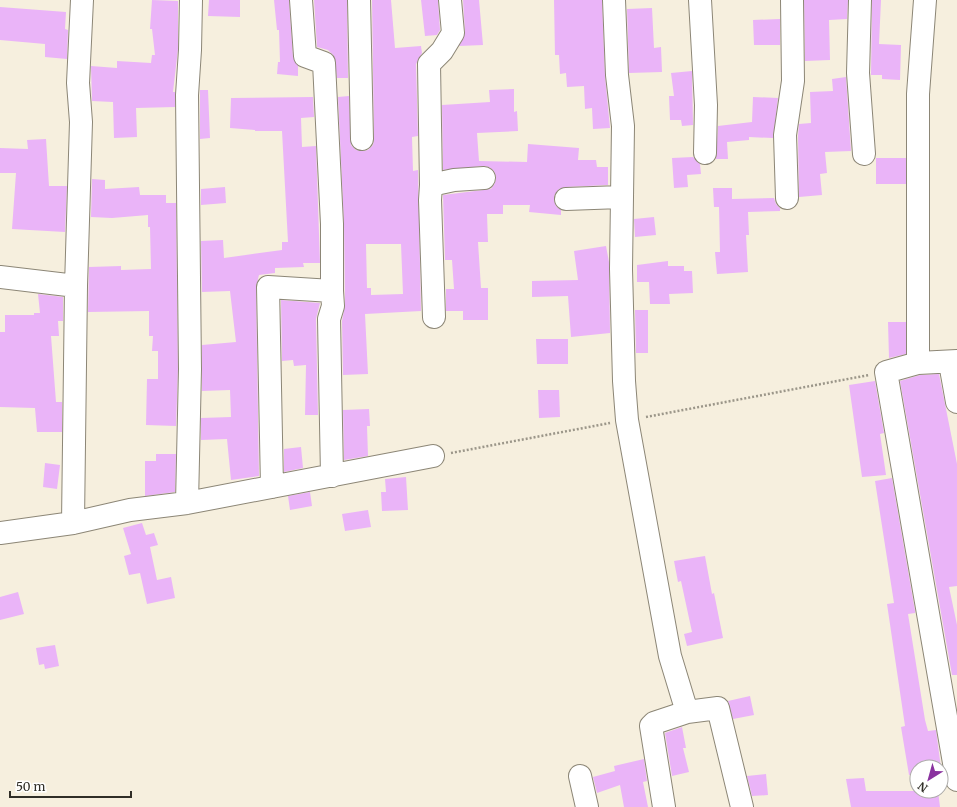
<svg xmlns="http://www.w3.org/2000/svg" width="957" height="807" font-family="Merriweather,serif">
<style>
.building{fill:#eab4f8;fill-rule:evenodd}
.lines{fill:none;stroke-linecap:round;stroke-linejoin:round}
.minor-casing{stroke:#8c8676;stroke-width:24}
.path{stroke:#9b9689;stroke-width:2.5;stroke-dasharray:2 2;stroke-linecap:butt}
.minor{stroke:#fff;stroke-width:22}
</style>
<rect width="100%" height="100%" fill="#f6efde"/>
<!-- building -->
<path class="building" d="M 152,0 L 178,1 L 178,49 L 173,92 L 175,92 L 175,107 L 136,108 L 137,137 L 114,138 L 113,102 L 92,101 L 91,66 L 117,68 L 117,61 L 151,63 L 152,55 L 155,55 L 152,29 L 150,29 Z
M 209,0 L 240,0 L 240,17 L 208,16 Z
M 274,0 L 289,0 L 293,57 L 298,66 L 298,76 L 277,74 L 278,62 L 280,62 L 279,30 L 277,30 Z
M 314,0 L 347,0 L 348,78 L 337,78 L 334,56 L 328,50 L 317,47 Z
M 372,0 L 391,0 L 395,48 L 421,46 L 422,53 L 416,64 L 418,136 L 412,137 L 413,171 L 418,170 L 421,311 L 365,314 L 368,374 L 343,375 L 342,321 L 345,305 L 344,224 L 338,97 L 349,96 L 351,145 L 356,150 L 363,151 L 368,150 L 373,145 L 374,139 ZM 366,244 L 401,244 L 403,294 L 371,295 L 371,288 L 367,288 Z
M 421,0 L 438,0 L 440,30 L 437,35 L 425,36 Z
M 463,0 L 479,0 L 483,45 L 459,46 L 465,32 Z
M 554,0 L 602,0 L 605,76 L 610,128 L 593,129 L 592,108 L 585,109 L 584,86 L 567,87 L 566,73 L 560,74 L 559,55 L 555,55 Z
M 804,0 L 848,0 L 847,19 L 829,20 L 830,60 L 805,61 Z
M 872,0 L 881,0 L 879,44 L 901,45 L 900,80 L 882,79 L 882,75 L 871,75 Z
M 0,7 L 66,12 L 65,29 L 68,30 L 67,59 L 45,57 L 45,44 L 0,40 Z
M 652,8 L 654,48 L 661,47 L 662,72 L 629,73 L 627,9 Z
M 780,19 L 780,45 L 754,45 L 753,20 Z
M 692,71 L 693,125 L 682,126 L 681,120 L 670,120 L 669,96 L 674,96 L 671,73 Z
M 846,77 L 851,151 L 825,152 L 827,173 L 820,174 L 822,195 L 799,197 L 798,136 L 799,124 L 811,123 L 810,92 L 833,91 L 832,79 Z
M 514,89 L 514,112 L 517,111 L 518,131 L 477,133 L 479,161 L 527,162 L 528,144 L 579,148 L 578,160 L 596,160 L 597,167 L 608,167 L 608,185 L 566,187 L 559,189 L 555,194 L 554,200 L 556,206 L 561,210 L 561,215 L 529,212 L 530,205 L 503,205 L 503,214 L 487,214 L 488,242 L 478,242 L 481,288 L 488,288 L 488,320 L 463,320 L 463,311 L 446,311 L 446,289 L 454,289 L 452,260 L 445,260 L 443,195 L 491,189 L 495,183 L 496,177 L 494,171 L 489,167 L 484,166 L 443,170 L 442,105 L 490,102 L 489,90 Z
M 200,90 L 208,90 L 210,138 L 200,139 Z
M 313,97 L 314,117 L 301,118 L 302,147 L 316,146 L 320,263 L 303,263 L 304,267 L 275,268 L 275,273 L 259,275 L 256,287 L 259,476 L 231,480 L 227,439 L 201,440 L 201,418 L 231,417 L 230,390 L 202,391 L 202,345 L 236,342 L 230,291 L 202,292 L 201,241 L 223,240 L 224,258 L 282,250 L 282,242 L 288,242 L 282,131 L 255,131 L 255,130 L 230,128 L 231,98 Z
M 753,97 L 778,98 L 773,138 L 749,137 L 749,140 L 727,142 L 728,159 L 716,159 L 718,126 L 752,122 Z
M 46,139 L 49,186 L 67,186 L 65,232 L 12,229 L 16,173 L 0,173 L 0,148 L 28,149 L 27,140 Z
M 693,157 L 700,164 L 701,174 L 687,175 L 688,187 L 674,188 L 672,158 Z
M 876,158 L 906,158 L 906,184 L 876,184 Z
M 92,179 L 105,180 L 105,189 L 139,187 L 140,195 L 166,195 L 166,203 L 176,203 L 178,369 L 176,426 L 146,425 L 147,379 L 158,379 L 158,351 L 152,351 L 153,336 L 149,336 L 149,311 L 88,312 L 89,267 L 121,266 L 121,270 L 151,269 L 150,227 L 148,227 L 148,215 L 112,218 L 91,217 Z
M 225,187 L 226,203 L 201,205 L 201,189 Z
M 713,188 L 732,188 L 732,199 L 774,198 L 776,204 L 780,208 L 780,211 L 748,212 L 749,235 L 746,235 L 748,272 L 717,274 L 715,252 L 720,252 L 719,207 L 714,207 Z
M 654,217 L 656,235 L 635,237 L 634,219 Z
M 606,246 L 609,262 L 610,333 L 571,337 L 568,296 L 532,297 L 532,281 L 578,280 L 574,251 Z
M 668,261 L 668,266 L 684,266 L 684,271 L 692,271 L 693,293 L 669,294 L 670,304 L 650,304 L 649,282 L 637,282 L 637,265 Z
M 38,294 L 63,297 L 63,321 L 58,321 L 59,336 L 51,336 L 56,402 L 62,402 L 62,432 L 37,432 L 35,408 L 0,407 L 0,332 L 5,332 L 5,315 L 34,315 L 34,313 L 40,313 Z
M 281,300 L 320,303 L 316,319 L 318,415 L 305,415 L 306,365 L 294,366 L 293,360 L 282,361 Z
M 635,310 L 648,310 L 648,353 L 636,353 Z
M 888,322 L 906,322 L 906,354 L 889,358 Z
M 536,339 L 568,339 L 568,364 L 537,364 Z
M 939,374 L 957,464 L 957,586 L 949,587 L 957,625 L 957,675 L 952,675 L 900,381 L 920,375 Z
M 875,381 L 884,433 L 880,434 L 886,475 L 862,477 L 849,385 Z
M 538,390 L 559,390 L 560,417 L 539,418 Z
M 369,409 L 370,426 L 367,426 L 368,456 L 344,460 L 343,410 Z
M 301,447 L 303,468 L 284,472 L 284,449 Z
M 156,454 L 176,454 L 175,492 L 145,496 L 145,461 L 156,461 Z
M 45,463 L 60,465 L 57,489 L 43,487 Z
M 406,477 L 408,510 L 382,511 L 381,492 L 386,492 L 385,479 Z
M 892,478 L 915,611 L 915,613 L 908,614 L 925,720 L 928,731 L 936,730 L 941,768 L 917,767 L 917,774 L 909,775 L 901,727 L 905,726 L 887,604 L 894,603 L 875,481 Z
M 310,492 L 312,506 L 290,510 L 288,496 Z
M 368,510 L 371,527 L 345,531 L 342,514 Z
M 142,523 L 146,535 L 154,533 L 158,545 L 150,547 L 157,580 L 171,577 L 175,598 L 147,604 L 140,573 L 129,575 L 124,556 L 131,554 L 123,528 Z
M 705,556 L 712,594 L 714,593 L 723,638 L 687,646 L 684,634 L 692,632 L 681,581 L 678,582 L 674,561 Z
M 18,592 L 24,614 L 0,620 L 0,597 Z
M 55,645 L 59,666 L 45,669 L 44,664 L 39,665 L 36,648 Z
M 750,696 L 754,715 L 733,719 L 728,701 Z
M 682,727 L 686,748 L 683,748 L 689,772 L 672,776 L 665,733 Z
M 644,759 L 647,781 L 643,782 L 648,807 L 624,807 L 620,785 L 597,793 L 593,777 L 615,771 L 614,766 Z
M 766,774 L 768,795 L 752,796 L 747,776 Z
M 864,778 L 866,791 L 938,791 L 940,807 L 851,807 L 846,779 Z"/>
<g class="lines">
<defs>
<path id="minor" d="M 359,0 L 362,139
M 614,0 L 617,75 L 623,126 L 621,269 L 624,381 L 627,420 L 670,656 L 687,712 L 654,723 L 651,726 L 664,807
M 700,0 L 706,105 L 705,153
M 860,0 L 858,73 L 864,154
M 431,185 L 454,180 L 484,178
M 787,198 L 785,135 L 793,81 L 792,0
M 566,199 L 621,197
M 0,277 L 76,286 L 81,122 L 78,83 L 82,0
M 332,291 L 333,306 L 329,319 L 332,476
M 434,317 L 430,200 L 431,185 L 429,64 L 442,51 L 453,33 L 450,0
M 957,361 L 918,363 L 886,372 L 957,780
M 918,363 L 918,94 L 925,0
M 950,363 L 957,402
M 272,487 L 268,287 L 332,291 L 332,224 L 324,63 L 305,56 L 301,0
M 187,503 L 190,369 L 187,95 L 190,50 L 191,0
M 73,523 L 76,286
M 0,533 L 73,523 L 130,510 L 187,503 L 433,456
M 687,712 L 718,708 L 742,807
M 580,776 L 587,807"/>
</defs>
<!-- minor casing -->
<use href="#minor" class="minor-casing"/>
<!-- path -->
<path class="path" d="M 646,417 L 869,375
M 451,453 L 610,423"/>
<!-- minor -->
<use href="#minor" class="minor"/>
</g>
<!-- north arrow -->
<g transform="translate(929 779) rotate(217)"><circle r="19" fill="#ffffff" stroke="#acaba9"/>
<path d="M0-3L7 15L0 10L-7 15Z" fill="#8a329f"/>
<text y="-6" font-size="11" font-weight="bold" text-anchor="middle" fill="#302e27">N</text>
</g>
<!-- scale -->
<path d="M10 791v6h121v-6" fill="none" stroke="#302e27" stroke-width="2"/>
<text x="16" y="791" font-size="12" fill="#302e27" stroke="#ffffff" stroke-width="3" paint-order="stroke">50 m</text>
</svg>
